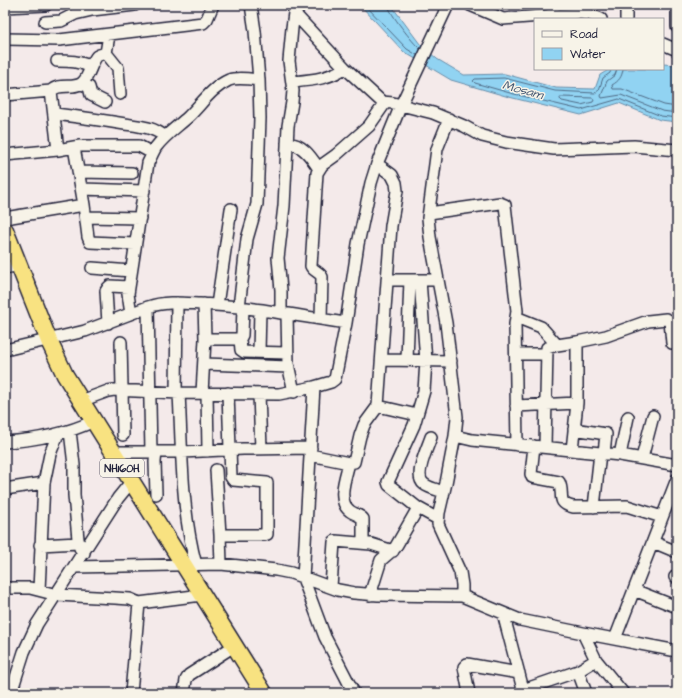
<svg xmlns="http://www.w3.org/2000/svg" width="682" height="698" font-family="'Architects Daughter',sans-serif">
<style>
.water{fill:#91d3f2;stroke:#658ca9}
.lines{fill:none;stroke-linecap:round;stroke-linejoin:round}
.shore{stroke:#4e6984;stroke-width:1}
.minor-casing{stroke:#22223b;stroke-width:14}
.highway-casing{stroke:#22223b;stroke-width:19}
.minor{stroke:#f7f3e8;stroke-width:11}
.highway{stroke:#f8e281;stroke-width:16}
.labels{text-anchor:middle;stroke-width:3;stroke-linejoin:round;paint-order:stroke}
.shield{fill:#f7f3e8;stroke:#62616f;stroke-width:1}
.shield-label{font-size:11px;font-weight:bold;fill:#22223b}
.water-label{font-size:13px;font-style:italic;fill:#435772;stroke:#f7f3e8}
</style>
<rect width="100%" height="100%" fill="#f4eaea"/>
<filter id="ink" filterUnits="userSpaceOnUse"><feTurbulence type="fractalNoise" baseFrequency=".025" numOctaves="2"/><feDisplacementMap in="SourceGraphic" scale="8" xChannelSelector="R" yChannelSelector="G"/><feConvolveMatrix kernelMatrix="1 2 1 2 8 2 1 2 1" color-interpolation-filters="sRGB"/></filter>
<g filter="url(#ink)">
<!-- water -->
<path class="water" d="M 360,5 L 391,5 L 420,44 L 437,59 L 464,75 L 505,74 L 556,88 L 595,89 L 600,75 L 610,69 L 663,69 L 663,64 L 677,65 L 677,122 L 660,120 L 619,103 L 581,115 L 509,97 L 451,80 L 404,52 Z"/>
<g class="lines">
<!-- shore -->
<path class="shore" d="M 365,5 L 407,49 L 417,55
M 388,5 C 389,13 413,43 420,49
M 611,69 L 610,73 L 603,78 L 599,90 L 595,93 L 555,91 L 504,78 L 475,79 L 473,81 L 475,83 L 510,93 L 581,110 L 619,99 L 661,116 L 677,118
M 617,69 L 615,75 L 607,81 L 601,96 L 602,98 L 621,95 L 662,111 L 677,113
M 623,69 C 622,77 619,81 612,85 L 613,89 L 622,89 L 664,105 L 677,107
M 562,97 L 593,98 L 594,100 L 593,102 L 581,105 L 562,101 L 560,99 Z"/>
<defs>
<path id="minor" d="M 470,5 L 503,19 L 579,13 L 589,14 L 601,19
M 677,5 L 677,27
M 5,7 L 46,5
M 294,13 L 345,68 L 382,102 L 393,103 L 433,113 L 464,126 L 482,136 L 506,142 L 554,149 L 634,146 L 677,150
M 553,15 L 553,5
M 626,19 L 626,5
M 45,22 L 61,21 L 75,14 L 92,10 L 135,5
M 5,39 L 59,40 L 203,23 L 207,19 L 213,5
M 663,44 L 677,50
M 106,53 L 118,68 L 120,94
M 57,61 C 69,61 80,61 91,67
M 292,82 C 312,80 328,79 345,68
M 82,84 L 89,87 L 91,95 L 105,102
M 51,91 C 59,82 73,90 82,83 C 89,78 91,62 97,56 C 100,54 103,54 106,53 L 109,35
M 5,95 L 51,91 L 58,150
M 55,114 C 79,117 101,120 125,124 C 139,126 154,127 165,137
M 449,119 L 437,149 L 428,218 L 430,237 L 446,323 L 457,417 L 455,436 L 446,483 L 439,513 L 438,524 L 460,572 L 462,585 L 462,596
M 287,143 C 303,144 311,157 319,169
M 5,155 L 58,150 L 74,147
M 79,172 L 132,173
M 82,189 L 144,191
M 84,205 L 88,237 L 90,242 L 135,244
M 429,213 L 500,203 L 505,205 L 517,311 L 515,324 L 517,445
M 86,217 L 140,218
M 5,218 L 84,205 L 74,147 L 80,146 L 139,146 L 152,153
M 5,268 L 19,265
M 92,268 L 131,271
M 387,280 L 438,280
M 420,280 L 426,361 L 424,391 L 414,425 L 388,482 L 389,485 L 418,508 L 438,519
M 217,305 L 231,209
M 148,307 L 151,452
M 239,307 L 247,239 L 257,204 L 260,118 L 259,80 L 255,31 L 251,5
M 281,313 L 281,290 L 278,258 L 284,206 L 288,126 L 292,102 L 293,91 L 289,61 L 292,28 L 294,13 L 294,5
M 131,314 L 128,294 L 148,163 C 151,157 153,152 156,147 C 165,135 177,127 188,117 C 201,105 211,88 229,80 C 237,77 250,79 259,80
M 287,314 L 288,364 L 294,392
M 516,317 L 541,327 L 557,345
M 321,319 L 322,277 C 320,272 313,271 311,266 L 317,173 L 322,165 L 336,155 L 369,126 L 385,103
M 108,323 L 106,291 L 108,288 L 110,286 L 129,287
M 205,339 L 240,339 L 242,335 L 243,308
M 240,339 L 241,350 L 244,352 L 287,353
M 121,342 L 123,435
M 577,342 L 606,336 L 648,321 L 666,319 L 670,321 L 672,343
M 5,350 L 85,331 L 148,307 C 165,301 182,303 200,304 C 249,306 297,316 346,323
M 259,352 L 260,310
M 516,354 L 547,354
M 382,360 L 451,361
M 407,360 L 410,280
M 204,364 L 289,367
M 176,393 L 177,303
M 179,393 C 182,450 181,509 196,565
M 202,393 L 205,339 L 204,304
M 207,393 L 208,451
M 259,394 L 261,449
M 81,401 L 108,391 L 114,390 L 179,393 L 279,394 L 314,387
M 378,406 L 417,415
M 516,406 L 577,403
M 574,429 L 606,434 L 604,453
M 70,431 L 74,465 L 74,495 L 78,539 L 80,548 L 84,553
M 455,436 L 472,440 L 620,455 L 677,465
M 431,437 C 428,447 413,476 424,484 C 429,488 438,490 444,492
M 5,442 C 36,440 66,434 94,421
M 534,446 L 531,474 L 532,477 L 559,482 C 565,494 555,503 573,507 L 627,506 L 662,517
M 545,447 L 547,348 L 557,345 L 577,342 L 577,403 L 572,450
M 112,452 L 182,452 L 243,449 L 311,448
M 310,455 L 349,463 L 354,462 L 360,436 L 364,425 L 378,406 L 391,226 L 397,191 L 396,183 L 392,175 L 377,164
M 620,455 L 628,417
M 642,458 L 653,416
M 349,463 C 346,476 336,501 350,511 C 354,514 360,515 363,519 L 363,542
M 216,470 L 220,535
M 5,489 L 44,483
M 156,494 L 155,462 L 156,452
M 594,507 L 600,453
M 653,542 L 677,552
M 40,545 L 78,543
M 221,564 L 220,535 L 264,535 L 267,534 L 267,483 L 233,480 L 231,477 L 228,393
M 75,567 L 221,564 L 276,570 L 291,573 L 338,590 L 354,593 L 378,595 L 462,596 L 520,620 L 583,633 L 677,651
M 675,577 L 677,578
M 331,587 L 334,542 L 335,541 L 371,544 L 393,551
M 5,588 L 30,588 L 57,595 L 115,598 L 130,599 L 139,603
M 39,590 L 44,483 L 50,454 L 58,434
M 634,590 L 677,607
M 370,595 L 381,560 L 395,548 L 418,508
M 503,613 L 524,693
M 583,633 L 596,660 L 623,693
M 615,639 L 677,479
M 578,671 L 586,693
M 523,690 L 578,671 L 596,660
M 11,693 L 24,652 L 37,624 L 118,498 L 131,482
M 131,693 L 139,603 L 202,595
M 184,693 L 186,680 L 189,675 L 234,646
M 354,693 L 325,637 L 303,578 L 314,387 L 331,382 L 335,379 L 346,323 L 358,244 L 371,183 L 377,164 L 401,105 L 448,5
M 469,693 L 464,667 L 467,664 L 519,673"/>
<path id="highway" d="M 5,230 L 49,341 L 65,375 L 264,693"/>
</defs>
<!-- minor casing -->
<use href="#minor" class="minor-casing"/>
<!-- highway casing -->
<use href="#highway" class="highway-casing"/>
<!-- minor -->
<use href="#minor" class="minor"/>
<!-- highway -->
<use href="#highway" class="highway"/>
</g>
</g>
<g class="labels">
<!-- shield labels -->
<rect class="shield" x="100" y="459" width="44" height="18" rx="3"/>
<g class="shield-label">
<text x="122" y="472">NH160H</text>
</g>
<!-- water labels -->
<g class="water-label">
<text transform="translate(523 89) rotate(15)" y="5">Mosam</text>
</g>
</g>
<!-- margin -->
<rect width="682" height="698" fill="none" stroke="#f7f3e8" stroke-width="20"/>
<rect x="10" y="10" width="662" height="678" fill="none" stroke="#22223b" stroke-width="1.5" filter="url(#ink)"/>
<!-- legend -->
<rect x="534" y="18" width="130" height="52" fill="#f7f3e8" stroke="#a29fa3"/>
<rect x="542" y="31" width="20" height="6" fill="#f7f3e8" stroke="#a29fa3"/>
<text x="570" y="38" font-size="12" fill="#22223b">Road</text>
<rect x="542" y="48" width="20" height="12" fill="#91d3f2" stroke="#a29fa3"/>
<text x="570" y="58" font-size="12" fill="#22223b">Water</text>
</svg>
